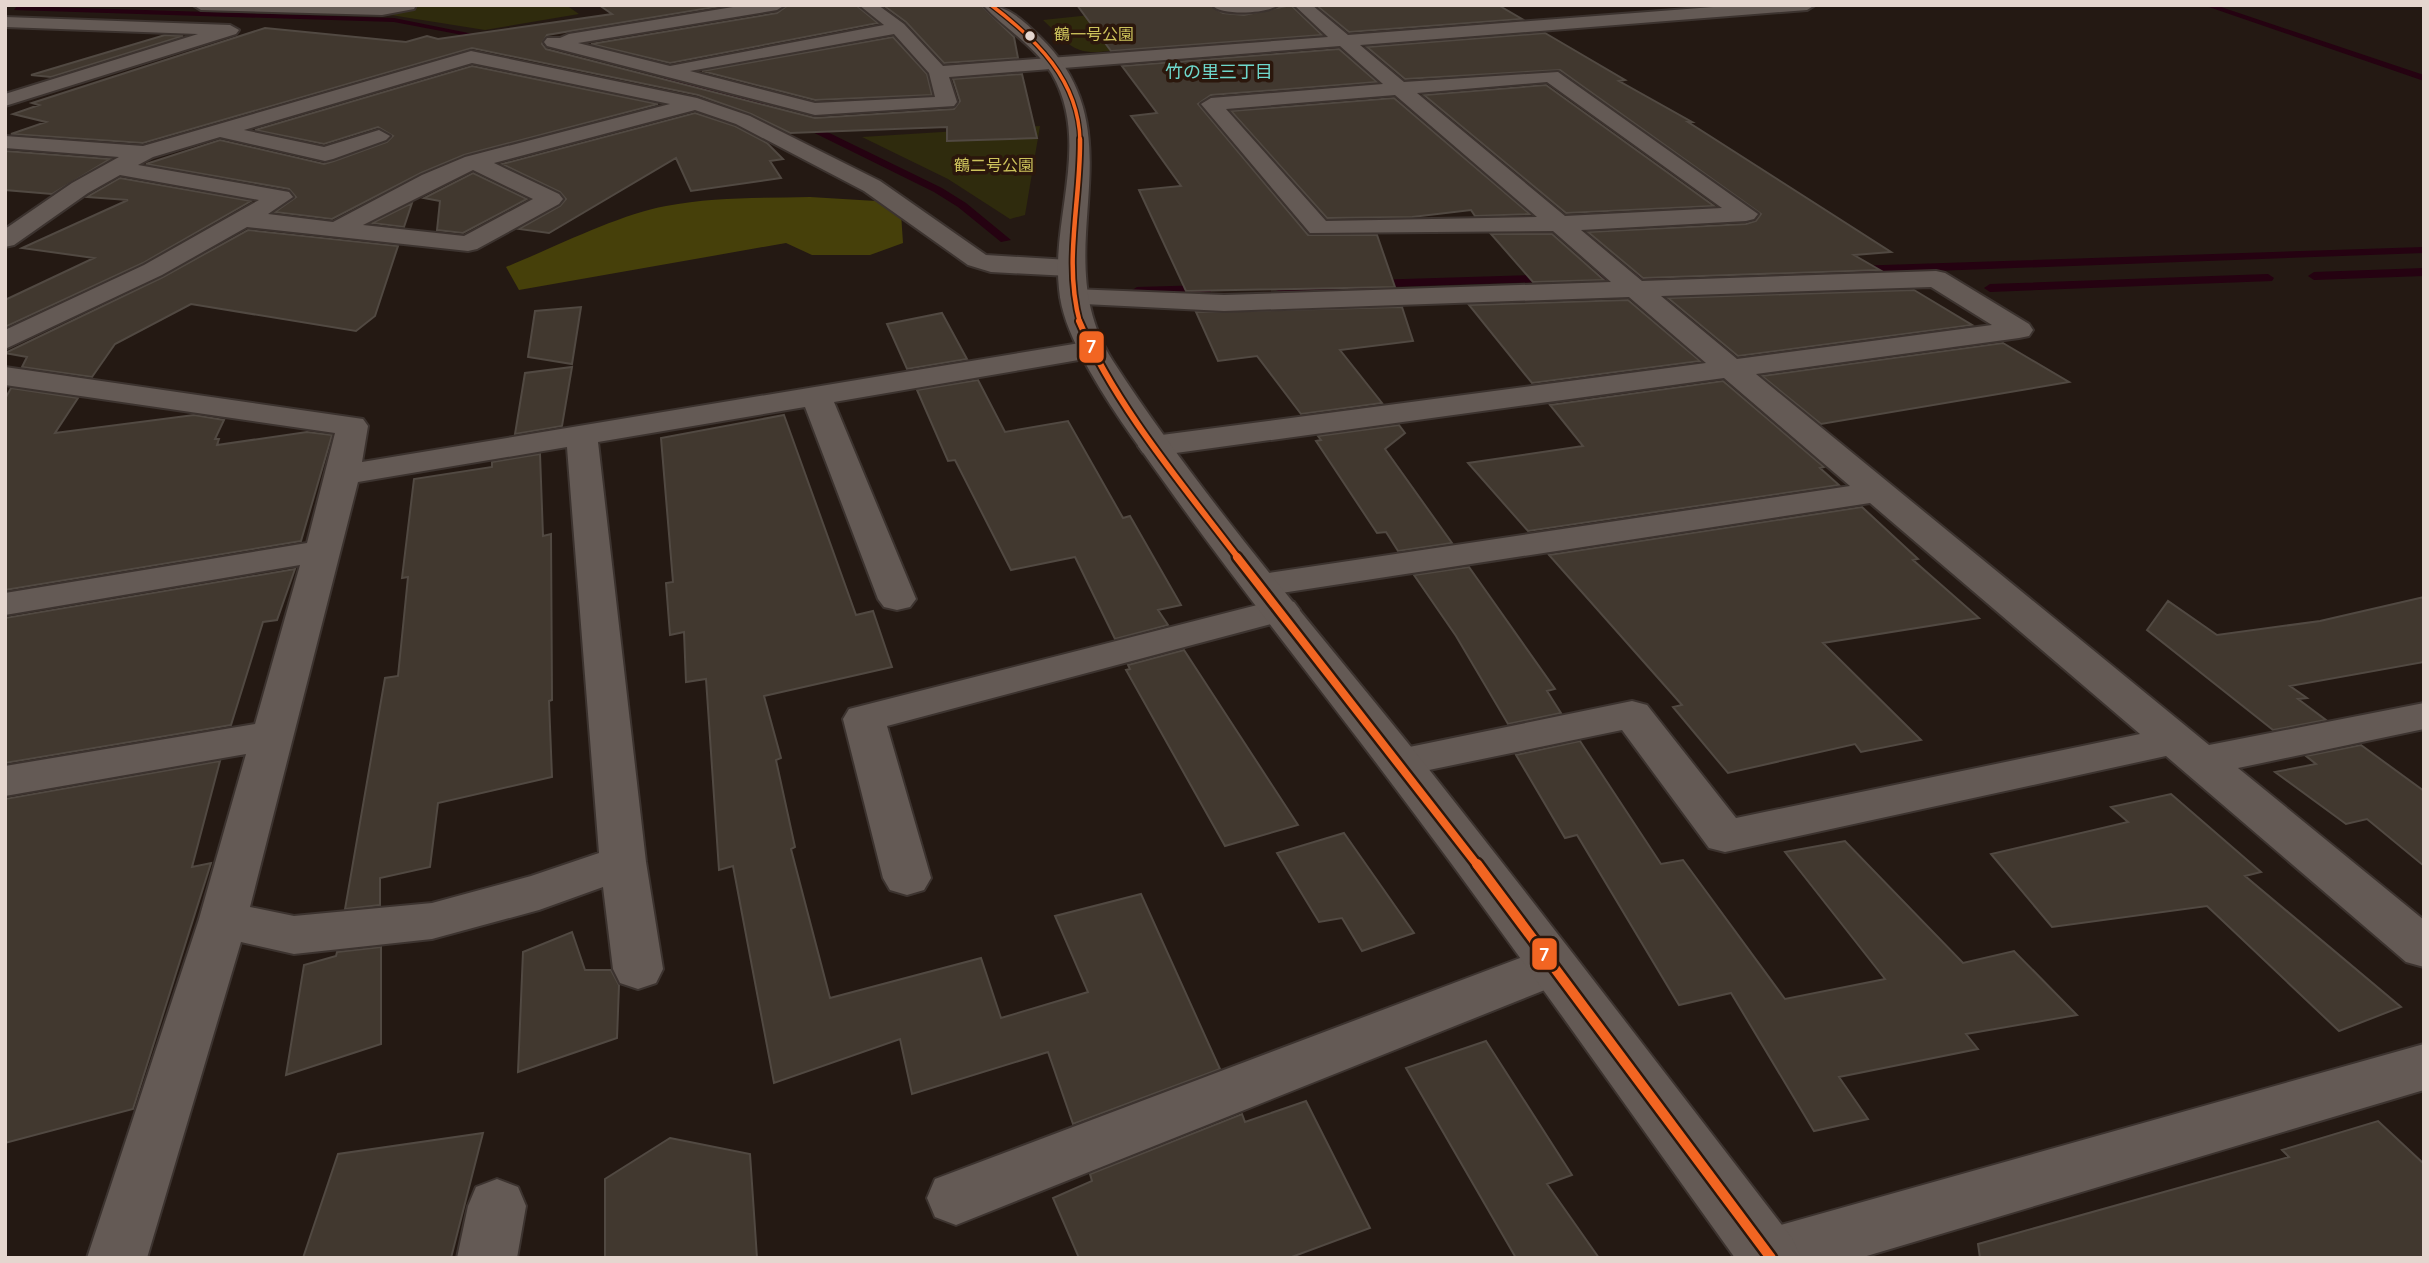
<svg xmlns="http://www.w3.org/2000/svg" width="2429" height="1263" font-family="Quicksand,'Noto Sans JP',sans-serif">
<style>
.green{fill:#2f2b0d}
.forest{fill:#46400a}
.lines{fill:none;stroke-linecap:round;stroke-linejoin:round}
.stream{fill:#250211;fill-rule:evenodd}
.building{fill:#41382f;stroke:#514942;stroke-width:2}
.minor-casing{stroke:#3c332f;stroke-width:4}
.tertiary-casing{stroke:#3c332f;stroke-width:4}
.minor{fill:#645a55;fill-rule:evenodd}
.tertiary{fill:#645a55;fill-rule:evenodd}
.bus-1-far4-casing{stroke:#2b170c;stroke-width:6}
.bus-1-far3-casing{stroke:#2b170c;stroke-width:8}
.bus-1-far2-casing{stroke:#2b170c;stroke-width:10}
.bus-1-far1-casing{stroke:#2b170c;stroke-width:13}
.bus-1-casing{stroke:#2b170c;stroke-width:15}
.bus-1-far4{stroke:#f26522;stroke-width:3.5}
.bus-1-far3{stroke:#f26522;stroke-width:4.5}
.bus-1-far2{stroke:#f26522;stroke-width:6}
.bus-1-far1{stroke:#f26522;stroke-width:8}
.bus-1{stroke:#f26522;stroke-width:10}
.bus-dot{fill:#e5d6cf;stroke:#2b170c;stroke-width:2.5}
.labels{text-anchor:middle;stroke-width:7;stroke-linejoin:round;paint-order:stroke}
.far-park-label{font-size:16px;fill:#ccc25b;stroke:#2b170c}
.far-neighbourhood-label{font-size:18px;fill:#6ed8cc;stroke:#2b170c}
.line-badge{stroke:#2b170c;stroke-width:2.5}
.badge-label{font-size:19px;text-anchor:middle;font-weight:bold;fill:#fff}
</style>
<rect width="100%" height="100%" fill="#241913"/>
<!-- green -->
<path class="green" d="M 422,5 L 566,5 L 579,14 L 485,30 L 378,13 Z
M 1119,12 L 1114,50 C 1075,57 1070,46 1043,20 Z
M 1040,126 L 1025,215 L 1010,219 L 948,179 L 862,137 Z"/>
<!-- forest -->
<path class="forest" d="M 810,197 L 876,201 L 901,213 L 903,243 L 870,255 L 812,255 L 786,243 L 519,290 L 506,267 C 553,248 617,215 666,206 C 713,197 762,198 810,197 Z"/>
<g class="lines">
<!-- stream -->
<path class="stream" d="M 2203,5 L 2215,5 L 2424,75 L 2424,81 Z
M 17,6 L 394,18 L 498,39 L 494,41 L 394,22 L 14,10 Z
M 665,77 L 772,105 L 942,188 L 966,203 L 1011,240 L 1001,242 L 958,207 L 934,192 L 766,109 L 662,82 Z
M 2424,247 L 2424,253 L 1854,274 L 1848,270 L 1854,266 Z
M 2424,268 L 2424,276 L 2314,280 L 2308,276 L 2314,272 Z
M 1665,271 L 1669,272 L 1669,278 L 1388,287 L 1387,292 L 1383,293 L 1290,296 L 1269,287 L 1275,283 L 1291,288 L 1366,286 L 1367,281 L 1371,280 Z
M 2268,274 L 2274,278 L 2272,281 L 1990,292 L 1984,288 L 1990,284 Z
M 1207,285 L 1211,286 L 1211,292 L 1137,295 L 1131,291 L 1137,287 Z"/>
</g>
<!-- building -->
<path class="building" d="M 599,5 L 727,5 L 547,35 L 542,44 L 546,49 L 815,118 L 954,109 L 960,101 L 953,79 L 1022,74 L 1037,138 L 947,141 L 947,127 L 790,133 L 751,114 L 698,95 L 472,48 L 143,143 L 11,134 L 46,122 L 13,114 L 39,105 L 32,103 L 265,28 L 406,42 L 427,36 L 438,39 L 612,14 Z
M 788,5 L 856,5 L 878,23 L 670,63 L 591,44 L 777,13 Z
M 883,5 L 981,5 L 1014,37 L 1018,58 L 944,63 L 906,22 Z
M 1077,5 L 1209,5 L 1223,13 L 1244,15 L 1291,5 L 1322,35 L 1111,51 Z
M 1316,5 L 1498,5 L 1522,19 L 1349,32 Z
M 1545,33 L 1625,80 L 1619,81 L 1692,122 L 1688,122 L 1891,252 L 1854,255 L 1880,270 L 1643,278 L 1588,232 L 1746,224 L 1756,221 L 1761,214 L 1560,70 L 1405,79 L 1367,47 Z
M 165,35 L 183,36 L 51,77 L 31,75 Z
M 893,37 L 927,74 L 932,95 L 815,100 L 702,71 Z
M 1339,49 L 1377,82 L 1211,95 L 1198,104 L 1308,235 L 1377,235 L 1395,287 L 1186,291 L 1139,190 L 1181,186 L 1131,116 L 1157,113 L 1122,66 Z
M 472,66 L 658,104 L 464,155 L 421,173 L 332,219 L 275,212 L 296,197 L 289,189 L 146,164 L 220,140 L 324,164 L 334,161 L 387,142 L 393,136 L 378,127 L 324,144 L 255,130 Z
M 1546,85 L 1714,206 L 1566,213 L 1424,95 Z
M 1394,98 L 1530,214 L 1475,216 L 1471,210 L 1412,217 L 1327,218 L 1231,111 Z
M 695,113 L 735,126 L 767,143 L 783,159 L 770,161 L 781,178 L 691,191 L 676,158 L 549,233 L 519,229 L 560,206 L 566,199 L 560,192 L 502,164 Z
M 5,151 L 110,159 L 52,194 L 5,190 Z
M 473,173 L 527,199 L 463,233 L 437,230 L 440,201 L 424,198 Z
M 120,178 L 251,201 L 143,263 L 5,327 L 5,300 L 94,258 L 22,248 L 128,200 L 87,197 Z
M 412,203 L 404,227 L 372,223 Z
M 248,230 L 398,246 L 375,316 L 356,331 L 191,304 L 115,344 L 92,377 L 22,367 L 27,357 L 5,353 L 163,277 Z
M 1491,234 L 1552,234 L 1604,280 L 1533,282 Z
M 1914,290 L 1972,325 L 1738,356 L 1668,298 Z
M 1628,300 L 1700,361 L 1532,383 L 1469,305 Z
M 581,307 L 572,364 L 528,357 L 535,311 Z
M 1402,307 L 1413,341 L 1340,350 L 1382,403 L 1301,414 L 1257,356 L 1218,361 L 1196,312 Z
M 942,313 L 967,359 L 907,369 L 887,324 Z
M 2003,343 L 2069,382 L 1821,424 L 1762,376 Z
M 572,367 L 562,426 L 515,434 L 525,373 Z
M 978,380 L 1005,432 L 1068,421 L 1123,518 L 1130,516 L 1181,605 L 1158,610 L 1168,625 L 1115,639 L 1075,557 L 1011,570 L 955,460 L 948,461 L 917,390 Z
M 1723,381 L 1824,467 L 1820,468 L 1839,485 L 1528,531 L 1468,463 L 1583,446 L 1550,405 Z
M 11,388 L 78,398 L 55,433 L 194,415 L 224,420 L 215,439 L 219,439 L 217,445 L 307,432 L 332,435 L 301,541 L 5,590 L 5,399 Z
M 784,415 L 856,615 L 873,611 L 892,667 L 764,696 L 781,758 L 776,760 L 795,847 L 791,849 L 830,998 L 981,958 L 1001,1018 L 1088,992 L 1055,916 L 1141,894 L 1220,1069 L 1073,1124 L 1048,1052 L 912,1094 L 900,1039 L 774,1083 L 733,866 L 719,870 L 706,679 L 686,682 L 684,632 L 670,635 L 666,583 L 673,582 L 661,438 Z
M 1399,425 L 1405,433 L 1385,449 L 1452,543 L 1398,551 L 1386,532 L 1377,533 L 1316,441 L 1321,440 L 1318,436 Z
M 540,454 L 543,536 L 551,534 L 552,700 L 549,701 L 552,777 L 438,803 L 430,867 L 380,878 L 380,905 L 345,909 L 385,678 L 398,676 L 408,577 L 402,578 L 414,479 L 492,467 L 492,462 Z
M 1862,507 L 1918,559 L 1913,560 L 1979,618 L 1823,643 L 1921,740 L 1861,752 L 1855,744 L 1728,773 L 1673,707 L 1682,705 L 1549,555 Z
M 1469,567 L 1555,689 L 1547,691 L 1561,713 L 1508,724 L 1456,636 L 1414,575 Z
M 295,569 L 277,620 L 263,622 L 231,725 L 5,763 L 5,618 Z
M 2424,597 L 2424,662 L 2290,686 L 2307,698 L 2298,699 L 2326,720 L 2273,730 L 2147,630 L 2168,601 L 2217,635 L 2320,621 Z
M 1184,650 L 1298,825 L 1225,846 L 1126,670 L 1130,669 L 1128,665 Z
M 1580,741 L 1661,864 L 1683,860 L 1785,999 L 1885,979 L 1785,852 L 1845,841 L 1963,963 L 2014,951 L 2077,1015 L 1966,1034 L 1978,1049 L 1839,1077 L 1868,1119 L 1814,1131 L 1731,993 L 1679,1005 L 1577,835 L 1565,838 L 1516,755 Z
M 2361,745 L 2424,791 L 2424,866 L 2367,819 L 2346,824 L 2275,772 L 2316,764 L 2306,756 Z
M 220,761 L 192,867 L 211,863 L 133,1109 L 5,1143 L 5,799 Z
M 2171,794 L 2261,872 L 2245,876 L 2401,1007 L 2339,1031 L 2207,906 L 2052,927 L 1991,854 L 2128,822 L 2111,807 Z
M 1344,833 L 1414,933 L 1362,951 L 1342,918 L 1319,922 L 1277,853 Z
M 572,932 L 585,970 L 611,970 L 619,985 L 617,1038 L 518,1072 L 523,952 Z
M 381,947 L 381,1044 L 286,1075 L 304,965 L 336,956 L 337,952 Z
M 1486,1041 L 1572,1175 L 1547,1184 L 1599,1258 L 1516,1258 L 1406,1068 Z
M 1306,1101 L 1370,1228 L 1289,1258 L 1079,1258 L 1053,1198 L 1092,1181 L 1090,1174 L 1242,1114 L 1245,1122 Z
M 2378,1121 L 2424,1164 L 2424,1258 L 1980,1258 L 1978,1244 L 2289,1157 L 2282,1150 Z
M 483,1133 L 451,1258 L 303,1258 L 338,1154 Z
M 670,1138 L 750,1154 L 757,1258 L 605,1258 L 605,1179 Z"/>
<g class="lines">
<defs>
<path id="minor" d="M 193,5 L 416,5 L 414,9 L 382,15 L 201,10 Z
M 745,5 L 785,5 L 777,10 L 578,43 L 670,66 L 884,25 L 859,5 L 878,5 L 904,24 L 943,66 L 1328,37 L 1294,5 L 1312,5 L 1348,35 L 1739,5 L 1815,5 L 1807,10 L 1360,45 L 1404,82 L 1558,72 L 1758,214 L 1754,219 L 1746,221 L 1581,230 L 1642,281 L 1936,271 L 1945,273 L 2029,324 L 2033,330 L 2029,336 L 2019,338 L 1756,374 L 2209,745 L 2424,703 L 2424,729 L 2238,768 L 2424,920 L 2424,967 L 2406,962 L 2166,756 L 1725,852 L 1709,848 L 1622,730 L 1400,776 L 1385,772 L 1378,762 L 1385,752 L 1632,701 L 1647,705 L 1736,818 L 2140,734 L 1870,503 L 1262,596 L 1249,593 L 1244,585 L 1249,577 L 1262,574 L 1850,486 L 1724,378 L 1154,456 L 1143,453 L 1138,446 L 1143,439 L 1154,436 L 1706,363 L 1629,297 L 1224,311 L 1064,303 L 1060,297 L 1064,291 L 1073,289 L 1224,295 L 1611,282 L 1553,231 L 1310,233 L 1201,104 L 1211,98 L 1383,84 L 1340,46 L 949,77 L 957,102 L 954,106 L 815,115 L 547,46 L 544,42 L 547,38 L 560,38 L 569,34 ZM 894,34 L 929,73 L 935,97 L 815,103 L 690,71 ZM 1547,82 L 1722,208 L 1565,216 L 1417,93 ZM 1395,95 L 1537,217 L 1326,221 L 1226,109 ZM 1931,287 L 1992,325 L 1737,359 L 1661,296 Z
M 1212,5 L 1278,5 C 1268,14 1220,16 1212,5 Z
M 5,17 L 230,25 L 239,30 L 236,34 L 5,106 L 5,94 L 198,34 L 5,27 Z
M 471,51 L 697,98 L 750,116 L 880,181 L 986,255 L 1069,260 L 1078,263 L 1082,268 L 1078,273 L 1069,276 L 991,272 L 968,265 L 864,191 L 736,124 L 695,110 L 494,163 L 559,194 L 563,199 L 559,204 L 477,249 L 468,251 L 247,227 L 162,275 L 5,349 L 5,330 L 144,265 L 259,200 L 120,175 L 88,193 L 14,245 L 5,247 L 5,229 L 72,183 L 119,157 L 5,148 L 5,136 L 143,146 ZM 472,63 L 670,104 L 465,157 L 422,175 L 333,222 L 268,214 L 293,197 L 289,192 L 138,165 L 153,157 L 220,137 L 325,161 L 333,159 L 386,140 L 390,136 L 379,130 L 324,147 L 244,130 ZM 473,170 L 533,199 L 464,236 L 363,225 Z
M 1092,341 L 1102,344 L 1106,350 L 1102,356 L 834,402 L 916,599 L 910,607 L 897,610 L 884,607 L 878,599 L 805,407 L 598,442 L 646,862 L 663,969 L 656,983 L 638,989 L 620,983 L 613,969 L 603,887 L 539,910 L 432,939 L 294,954 L 241,942 L 147,1258 L 87,1258 L 199,919 L 246,754 L 5,796 L 5,766 L 255,724 L 300,565 L 5,615 L 5,593 L 307,543 L 335,433 L 5,385 L 5,367 L 363,419 L 368,426 L 362,462 ZM 567,447 L 599,853 L 531,876 L 432,903 L 294,916 L 250,907 L 358,482 Z
M 1281,599 L 1294,602 L 1300,610 L 1294,618 L 887,726 L 931,878 L 924,890 L 907,895 L 890,890 L 883,878 L 843,719 L 849,709 Z
M 1552,946 L 1570,952 L 1577,966 L 1570,980 L 956,1225 L 935,1217 L 927,1198 L 935,1179 Z
M 2424,1044 L 2424,1090 L 1860,1258 L 1740,1256 L 1749,1236 L 1770,1228 Z
M 497,1179 L 518,1187 L 526,1206 L 517,1258 L 457,1258 L 468,1206 L 476,1187 Z"/>
<path id="tertiary" d="M 983,5 C 1008,5 1023,20 1040,37 C 1143,137 1042,251 1113,361 C 1202,498 1310,621 1412,748 C 1541,910 1666,1075 1792,1238 L 1801,1258 L 1735,1258 C 1610,1084 1488,909 1358,739 C 1294,655 1228,572 1167,486 C 1137,444 1104,400 1080,353 C 1070,333 1061,312 1059,289 C 1051,218 1091,142 1052,74 C 1034,45 1005,29 983,5 Z"/>
</defs>
<!-- minor casing -->
<use href="#minor" class="minor-casing"/>
<!-- tertiary casing -->
<use href="#tertiary" class="tertiary-casing"/>
<!-- minor -->
<use href="#minor" class="minor"/>
<!-- tertiary -->
<use href="#tertiary" class="tertiary"/>
<defs>
<path id="bus-1-far4" d="M 991,5 C 1036,39 1079,80 1080,141"/>
<path id="bus-1-far3" d="M 1080,323 C 1063,261 1081,201 1080,139"/>
<path id="bus-1-far2" d="M 1079,321 C 1116,407 1182,484 1239,559"/>
<path id="bus-1-far1" d="M 1237,557 L 1478,866"/>
<path id="bus-1" d="M 1477,864 L 1771,1258"/>
</defs>
<!-- bus-1-far4 casing -->
<use href="#bus-1-far4" class="bus-1-far4-casing"/>
<!-- bus-1-far3 casing -->
<use href="#bus-1-far3" class="bus-1-far3-casing"/>
<!-- bus-1-far2 casing -->
<use href="#bus-1-far2" class="bus-1-far2-casing"/>
<!-- bus-1-far1 casing -->
<use href="#bus-1-far1" class="bus-1-far1-casing"/>
<!-- bus-1 casing -->
<use href="#bus-1" class="bus-1-casing"/>
<!-- bus-1-far4 -->
<use href="#bus-1-far4" class="bus-1-far4"/>
<!-- bus-1-far3 -->
<use href="#bus-1-far3" class="bus-1-far3"/>
<!-- bus-1-far2 -->
<use href="#bus-1-far2" class="bus-1-far2"/>
<!-- bus-1-far1 -->
<use href="#bus-1-far1" class="bus-1-far1"/>
<!-- bus-1 -->
<use href="#bus-1" class="bus-1"/>
</g>
<!-- markers -->
<circle class="bus-dot" cx="1030" cy="36" r="6"/>
<g class="labels">
<!-- far-park labels -->
<g class="far-park-label">
<text x="1094" y="40">鶴一号公園</text>
<text x="994" y="171">鶴二号公園</text>
</g>
<!-- far-neighbourhood labels -->
<g class="far-neighbourhood-label">
<text x="1219" y="78">竹の里三丁目</text>
</g>
</g>
<g class="line-badge">
<rect x="1078" y="330" width="27" height="34" rx="7" fill="#f26522"/>
<rect x="1531" y="937" width="27" height="34" rx="7" fill="#f26522"/>
</g>
<g class="badge-label">
<text x="1091" y="353">7</text>
<text x="1544" y="961">7</text>
</g>
<!-- border -->
<rect width="2429" height="1263" fill="none" stroke="#e5d6cf" stroke-width="14"/>
</svg>
